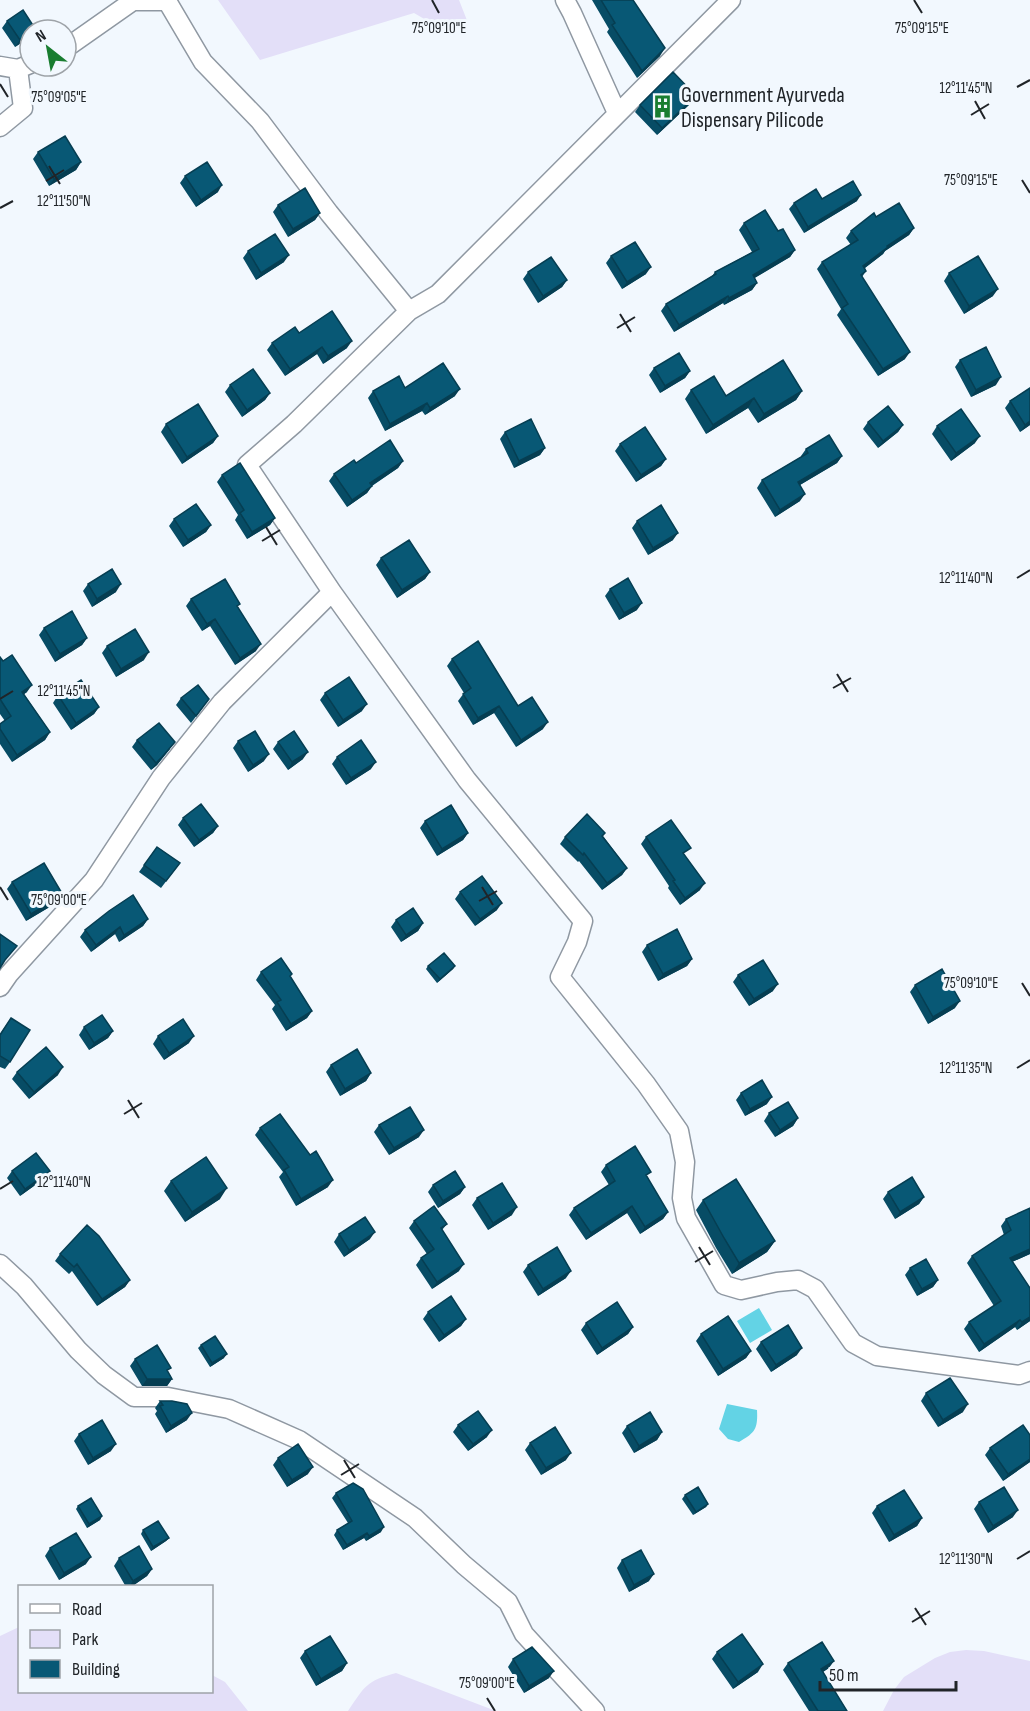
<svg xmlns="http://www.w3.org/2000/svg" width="1030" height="1711" font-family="'Sofia Sans Condensed',sans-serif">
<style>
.green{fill:#e3dff8}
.water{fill:#63d3e5}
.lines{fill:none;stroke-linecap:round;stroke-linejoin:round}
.minor-casing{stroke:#8f98a2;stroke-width:21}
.minor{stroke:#fff;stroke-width:18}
.wall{fill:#074c65}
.shaded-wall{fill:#063e52}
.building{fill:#085875;stroke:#063e52;stroke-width:1.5}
.ticks{fill:none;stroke:#202428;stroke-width:2}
.labels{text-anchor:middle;stroke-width:6;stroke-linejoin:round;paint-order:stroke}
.poi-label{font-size:22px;fill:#202428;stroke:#f2f8fe;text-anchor:start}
.ticks-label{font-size:15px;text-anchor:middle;fill:#202428;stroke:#f2f8fe;stroke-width:6;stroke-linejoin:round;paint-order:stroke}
</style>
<rect width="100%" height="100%" fill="#f2f8fe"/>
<!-- green -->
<path class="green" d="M 218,0 L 459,0 L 468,23 L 445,31 L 414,13 L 260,60 Z
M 19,1627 L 20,1692 L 212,1692 L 212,1675 L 225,1682 L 248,1711 L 0,1711 L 0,1636 Z
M 966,1650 L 984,1651 L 1030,1661 L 1030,1711 L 883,1711 L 894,1690 L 904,1677 L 935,1658 L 950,1652 Z
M 396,1673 L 496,1711 L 348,1711 C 365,1686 366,1681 396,1673 Z"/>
<!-- water -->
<path class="water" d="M 759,1308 L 772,1330 L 750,1343 L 737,1321 Z
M 727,1404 L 757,1410 C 758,1429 755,1433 739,1442 L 728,1439 L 719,1429 Z"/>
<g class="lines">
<defs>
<path id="minor" d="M 565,0 L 572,13 L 617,113
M 66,48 L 133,1 L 167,1 L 203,62 L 260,121 L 329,213 L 409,311
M 0,66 L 18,69 L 30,64
M 0,127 L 23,108 L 18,69
M 332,592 L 467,780 L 583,921 L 577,942 L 560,977 L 646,1084 L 679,1131 L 685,1162 L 682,1198 L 686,1218 L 724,1285 L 741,1290 L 777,1282 L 798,1280 L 815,1289 L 853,1343 L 877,1356 L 1019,1375 L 1030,1371
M 0,987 L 9,974 L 94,880 L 161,778 L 222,702 L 332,592 L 247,465 L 294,424 L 409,311 L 438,294 L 731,0
M 0,1264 L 24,1286 L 78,1350 L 104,1375 L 134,1397 L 168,1397 L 229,1409 L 299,1440 L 415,1518 L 464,1565 L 508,1602 L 524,1634 L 595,1711"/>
</defs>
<!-- minor casing -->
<use href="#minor" class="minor-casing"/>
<!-- minor -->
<use href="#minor" class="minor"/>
</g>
<!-- wall -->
<path class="wall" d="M 592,0 L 633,0 L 660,56 L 637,78 L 607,32 L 609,29 Z
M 7,21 L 30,30 L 30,37 L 15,47 L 2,28 Z
M 691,103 L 657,135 L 635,112 L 640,105 Z
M 38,152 L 81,162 L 76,170 L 49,186 L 33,159 Z
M 185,176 L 218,192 L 196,207 L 180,183 Z
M 822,199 L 857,201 L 804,233 L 789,209 L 794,203 Z
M 278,205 L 320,213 L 315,220 L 288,237 L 273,212 Z
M 876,217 L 914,228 L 909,235 L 885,251 L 883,254 L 865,268 L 866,271 L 862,277 L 905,359 L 878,376 L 837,315 L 841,309 L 817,269 L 822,262 L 851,245 L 846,238 L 851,231 Z
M 744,223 L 778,231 L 795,250 L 790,257 L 754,278 L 757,283 L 752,290 L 724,305 L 723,303 L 674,332 L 661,311 L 666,304 L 712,276 L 715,272 L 752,252 L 739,230 Z
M 248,251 L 284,262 L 256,280 L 243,258 Z
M 611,256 L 646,274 L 622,289 L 606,263 Z
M 528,272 L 567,280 L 562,287 L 538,303 L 523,279 Z
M 949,273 L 993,296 L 964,314 L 944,281 Z
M 299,333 L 347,348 L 323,364 L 317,354 L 285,376 L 267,350 L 272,343 Z
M 960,360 L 996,385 L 971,397 L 955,367 Z
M 654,368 L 690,371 L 685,378 L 660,393 L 649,375 Z
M 230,385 L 270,393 L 265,400 L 242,417 L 225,392 Z
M 405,388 L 455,396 L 425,415 L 422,411 L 385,431 L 368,398 L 373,391 Z
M 1030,388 L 1030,425 L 1020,432 L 1005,408 L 1010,401 Z
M 691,390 L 726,396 L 802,391 L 796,400 L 758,423 L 748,408 L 706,434 L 685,399 Z
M 868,422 L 903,425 L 898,432 L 878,448 L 863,429 Z
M 166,424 L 218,436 L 213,443 L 182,464 L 161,432 Z
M 937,426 L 975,443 L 951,461 L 932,434 Z
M 505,432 L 545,448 L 540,455 L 514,468 L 500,439 Z
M 620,444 L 666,459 L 661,466 L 636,482 L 615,451 Z
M 806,449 L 842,456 L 837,463 L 800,485 L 800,501 L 775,517 L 757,488 L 762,480 L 801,457 L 801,456 Z
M 403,461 L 398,468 L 372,486 L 367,493 L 347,507 L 329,481 L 334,474 Z
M 222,475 L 275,518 L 270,525 L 247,539 L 235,520 L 238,515 L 217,482 Z
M 174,519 L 211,525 L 206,532 L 183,547 L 169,526 Z
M 637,521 L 673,540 L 648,555 L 632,528 Z
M 381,558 L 430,572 L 425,579 L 397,598 L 376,565 Z
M 88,584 L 116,592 L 92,607 L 83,591 Z
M 610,589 L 637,610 L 619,620 L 605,596 Z
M 191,599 L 238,607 L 256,651 L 235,665 L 210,626 L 202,631 L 186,606 Z
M 44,628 L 87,638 L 82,645 L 55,662 L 39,635 Z
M 107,646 L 144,660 L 116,677 L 102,653 Z
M 0,657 L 27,692 L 24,694 L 50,732 L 45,740 L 12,762 L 0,744 L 0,724 L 5,721 L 0,714 Z
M 452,659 L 518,706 L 543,729 L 516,747 L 494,713 L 473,725 L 458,701 L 464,693 L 447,666 Z
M 325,693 L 362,711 L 338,727 L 320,700 Z
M 58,695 L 99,707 L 94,714 L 71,730 L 53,703 Z
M 181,698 L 204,706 L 191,723 L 176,705 Z
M 137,740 L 170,749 L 157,765 L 151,770 L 132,747 Z
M 238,741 L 264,761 L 248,772 L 233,748 Z
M 278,742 L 303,759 L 288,770 L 273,749 Z
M 337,757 L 371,769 L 346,785 L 332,764 Z
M 183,818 L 218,826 L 213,833 L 194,847 L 178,825 Z
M 425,821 L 468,833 L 463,840 L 437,856 L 420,828 Z
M 605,833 L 603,836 L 627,868 L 622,875 L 602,890 L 579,861 L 578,862 L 560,844 L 565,837 Z
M 646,837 L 685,856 L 700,890 L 680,905 L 668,888 L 669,886 L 641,844 Z
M 157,847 L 180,863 L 161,888 L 139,872 Z
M 12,882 L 63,895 L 58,902 L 26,921 L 7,889 Z
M 460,892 L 497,910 L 475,926 L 455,899 Z
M 148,919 L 143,926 L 119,942 L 115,934 L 91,952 L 80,937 L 85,930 Z
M 396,920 L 423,923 L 418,931 L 401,942 L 391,927 Z
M 647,945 L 692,959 L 687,966 L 658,981 L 642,952 Z
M 428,966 L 455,966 L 453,969 L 437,983 L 426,969 Z
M 261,972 L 290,977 L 312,1011 L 307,1018 L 286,1031 L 272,1009 L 275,1005 L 256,980 Z
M 738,975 L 773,991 L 749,1006 L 733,982 Z
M 915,985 L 955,1008 L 928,1024 L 910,992 Z
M 11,1018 L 10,1062 L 5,1069 L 0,1067 L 0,1034 Z
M 84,1027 L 113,1031 L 108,1038 L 89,1050 L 79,1035 Z
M 158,1036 L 189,1043 L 164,1060 L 153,1044 Z
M 331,1065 L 371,1073 L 366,1081 L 340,1096 L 326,1072 Z
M 17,1072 L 58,1075 L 29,1099 L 12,1079 Z
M 741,1093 L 767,1104 L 745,1116 L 736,1100 Z
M 769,1113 L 798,1118 L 793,1126 L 775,1137 L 764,1121 Z
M 379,1125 L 419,1137 L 389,1155 L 374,1132 Z
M 260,1128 L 328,1187 L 296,1206 L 279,1177 L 283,1172 L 255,1135 Z
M 606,1165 L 647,1177 L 668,1212 L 663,1219 L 640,1234 L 627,1213 L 586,1240 L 569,1215 L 574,1208 L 609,1185 L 601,1172 Z
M 12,1171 L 50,1171 L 45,1178 L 20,1196 L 7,1178 Z
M 171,1181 L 220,1199 L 185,1222 L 164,1191 Z
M 433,1185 L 465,1187 L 460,1194 L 438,1208 L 428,1192 Z
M 888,1192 L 924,1197 L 919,1204 L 895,1219 L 883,1199 Z
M 477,1198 L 512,1215 L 488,1230 L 472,1205 Z
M 703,1200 L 775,1241 L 767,1252 L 732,1274 L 716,1248 L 696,1210 Z
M 1030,1208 L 1030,1254 L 1012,1262 L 1030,1288 L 1030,1321 L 1017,1330 L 1015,1327 L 979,1352 L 964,1329 L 969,1322 L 994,1306 L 967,1263 L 972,1256 L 1004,1235 L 1001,1226 L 1006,1219 Z
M 414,1221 L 447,1224 L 442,1230 L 459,1271 L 432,1289 L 416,1265 L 421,1258 L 427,1254 L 409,1228 Z
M 339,1234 L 370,1239 L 344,1257 L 334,1242 Z
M 60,1254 L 130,1280 L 125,1287 L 97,1306 L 72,1271 L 69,1274 L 55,1261 Z
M 528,1265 L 566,1278 L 538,1296 L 523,1272 Z
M 910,1268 L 938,1280 L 933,1287 L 917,1296 L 905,1275 Z
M 428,1312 L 466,1319 L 461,1326 L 439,1342 L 423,1319 Z
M 586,1323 L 633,1327 L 628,1334 L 597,1355 L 581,1330 Z
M 701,1334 L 751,1351 L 746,1358 L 718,1376 L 696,1341 Z
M 761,1342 L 797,1355 L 771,1372 L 756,1349 Z
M 201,1345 L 224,1358 L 210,1367 L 198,1348 Z
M 135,1359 L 168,1372 L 172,1379 L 167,1386 L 142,1386 L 130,1366 Z
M 926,1393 L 963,1412 L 938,1427 L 921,1401 Z
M 160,1401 L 187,1420 L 166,1433 L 155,1414 L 157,1411 L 155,1408 Z
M 458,1425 L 487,1437 L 468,1451 L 453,1432 Z
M 627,1426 L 662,1432 L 657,1440 L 634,1453 L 622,1433 Z
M 79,1434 L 111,1451 L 88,1465 L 74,1441 Z
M 1030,1435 L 1030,1462 L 1003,1481 L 985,1455 L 990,1448 Z
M 530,1443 L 566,1460 L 541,1475 L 525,1450 Z
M 278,1458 L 308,1474 L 287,1487 L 273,1465 Z
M 336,1493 L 381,1532 L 366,1541 L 364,1538 L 343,1550 L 334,1535 L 337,1530 L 348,1523 L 332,1498 Z
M 685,1495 L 708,1504 L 706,1507 L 693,1515 L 682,1499 Z
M 979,1502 L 1013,1517 L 988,1533 L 974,1509 Z
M 78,1506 L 102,1516 L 100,1520 L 87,1528 L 76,1509 Z
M 877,1506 L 922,1518 L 917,1526 L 889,1542 L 872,1513 Z
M 143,1530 L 169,1538 L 166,1541 L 151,1551 L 141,1534 Z
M 50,1548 L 86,1564 L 59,1580 L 45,1556 Z
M 119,1558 L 152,1569 L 147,1576 L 131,1587 L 126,1587 L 114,1566 Z
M 622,1560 L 649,1581 L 629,1592 L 617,1568 Z
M 305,1651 L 347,1663 L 342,1671 L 316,1686 L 300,1658 Z
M 717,1652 L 758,1672 L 733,1689 L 712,1659 Z
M 513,1659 L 549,1678 L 524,1693 L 508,1667 Z
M 788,1663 L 829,1668 L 823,1672 L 847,1711 L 809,1711 L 783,1670 Z"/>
<!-- shaded-wall -->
<path class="shaded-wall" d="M 30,33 L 30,37 L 15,47 L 20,40 Z
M 665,48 L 660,56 L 637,78 L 642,71 Z
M 696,96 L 691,103 L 657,135 L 662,128 Z
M 81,162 L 76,170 L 49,186 L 54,179 Z
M 222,185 L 218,192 L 196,207 L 201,200 Z
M 861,195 L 857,201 L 804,233 L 808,227 Z
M 320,213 L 315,220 L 288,237 L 293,229 Z
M 914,228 L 909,235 L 885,251 L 883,254 L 858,273 L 863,266 L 887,246 Z
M 795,250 L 790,257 L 748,282 L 753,275 Z
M 289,255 L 284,262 L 256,280 L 261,273 Z
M 651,267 L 646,274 L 622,289 L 627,282 Z
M 567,280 L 562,287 L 538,303 L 543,296 Z
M 757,283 L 752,290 L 724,305 L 729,298 Z
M 998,289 L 993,296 L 964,314 L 969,306 Z
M 728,296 L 723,303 L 674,332 L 679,325 Z
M 352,341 L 347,348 L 323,364 L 328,356 Z
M 322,347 L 317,354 L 285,376 L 290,369 Z
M 910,352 L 905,359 L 878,376 L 883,369 Z
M 690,371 L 685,378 L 660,393 L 665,386 Z
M 1001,377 L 996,385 L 971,397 L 976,390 Z
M 460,389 L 455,396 L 425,415 L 430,408 Z
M 802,391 L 796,400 L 758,423 L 764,414 Z
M 270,393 L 265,400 L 242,417 L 247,410 Z
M 754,398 L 748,408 L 706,434 L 713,425 Z
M 427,403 L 422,411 L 385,431 L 390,424 Z
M 1030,421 L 1030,425 L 1020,432 L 1025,425 Z
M 903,425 L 898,432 L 878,448 L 883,441 Z
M 218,436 L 213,443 L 182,464 L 187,457 Z
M 980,436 L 975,443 L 951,461 L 956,453 Z
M 545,448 L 540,455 L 514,468 L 519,461 Z
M 842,456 L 837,463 L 793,489 L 798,482 Z
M 666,459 L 661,466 L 636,482 L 641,475 Z
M 403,461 L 398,468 L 365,490 L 370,483 Z
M 372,486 L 367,493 L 347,507 L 352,500 Z
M 805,494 L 800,501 L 775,517 L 780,510 Z
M 275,518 L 270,525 L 247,539 L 252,532 Z
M 211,525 L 206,532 L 183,547 L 188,540 Z
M 678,533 L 673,540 L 648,555 L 653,548 Z
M 430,572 L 425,579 L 397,598 L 402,590 Z
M 121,584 L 116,592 L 92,607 L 97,599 Z
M 642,603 L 637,610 L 619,620 L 624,613 Z
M 215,619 L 210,626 L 202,631 L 207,624 Z
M 87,638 L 82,645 L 55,662 L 60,654 Z
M 261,644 L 256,651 L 235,665 L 240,658 Z
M 149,652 L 144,660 L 116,677 L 121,669 Z
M 32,685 L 27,692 L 17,699 L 22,692 Z
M 367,704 L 362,711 L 338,727 L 343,720 Z
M 499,706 L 494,713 L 473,725 L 478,718 Z
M 99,707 L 94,714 L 71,730 L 76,723 Z
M 548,722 L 543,729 L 516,747 L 521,740 Z
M 50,732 L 45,740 L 12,762 L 17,755 Z
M 175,742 L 157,765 L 151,770 L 156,763 Z
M 308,752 L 303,759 L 288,770 L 292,762 Z
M 269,754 L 264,761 L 248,772 L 253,765 Z
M 376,762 L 371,769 L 346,785 L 351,778 Z
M 218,826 L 213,833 L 194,847 L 199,840 Z
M 468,833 L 463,840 L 437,856 L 442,849 Z
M 627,868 L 622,875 L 602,890 L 607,883 Z
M 705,883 L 700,890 L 680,905 L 685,898 Z
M 63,895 L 58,902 L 26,921 L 31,914 Z
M 502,903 L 497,910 L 475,926 L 480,919 Z
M 148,919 L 143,926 L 119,942 L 124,935 Z
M 423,923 L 418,931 L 401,942 L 406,935 Z
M 120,927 L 115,934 L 91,952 L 96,945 Z
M 692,959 L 687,966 L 658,981 L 663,974 Z
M 455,966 L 453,969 L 437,983 L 440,979 Z
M 778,984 L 773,991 L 749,1006 L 754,999 Z
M 960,1001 L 955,1008 L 928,1024 L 933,1017 Z
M 312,1011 L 307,1018 L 286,1031 L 291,1024 Z
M 113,1031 L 108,1038 L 89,1050 L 94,1043 Z
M 194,1036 L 189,1043 L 164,1060 L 169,1053 Z
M 63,1067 L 58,1075 L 29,1099 L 34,1092 Z
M 371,1073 L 366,1081 L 340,1096 L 345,1089 Z
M 772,1097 L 767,1104 L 745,1116 L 750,1109 Z
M 798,1118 L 793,1126 L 775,1137 L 780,1130 Z
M 424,1130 L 419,1137 L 389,1155 L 394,1148 Z
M 50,1171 L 45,1178 L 20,1196 L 25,1189 Z
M 333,1180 L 328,1187 L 296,1206 L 301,1199 Z
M 465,1187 L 460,1194 L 438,1208 L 443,1201 Z
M 227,1188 L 220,1199 L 185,1222 L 192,1212 Z
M 924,1197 L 919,1204 L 895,1219 L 900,1212 Z
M 632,1206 L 627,1213 L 586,1240 L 591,1233 Z
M 517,1207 L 512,1215 L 488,1230 L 493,1223 Z
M 668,1212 L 663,1219 L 640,1234 L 645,1227 Z
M 375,1232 L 370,1239 L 344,1257 L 349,1250 Z
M 775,1241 L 767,1252 L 732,1274 L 739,1263 Z
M 1030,1249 L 1030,1254 L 1005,1265 L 1010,1258 Z
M 464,1264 L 459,1271 L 432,1289 L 437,1282 Z
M 571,1271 L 566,1278 L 538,1296 L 543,1289 Z
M 130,1280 L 125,1287 L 97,1306 L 102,1299 Z
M 938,1280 L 933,1287 L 917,1296 L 922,1289 Z
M 1030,1317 L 1030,1321 L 1017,1330 L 1022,1322 Z
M 466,1319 L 461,1326 L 439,1342 L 444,1335 Z
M 1020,1320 L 1015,1327 L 979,1352 L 984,1344 Z
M 633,1327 L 628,1334 L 597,1355 L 602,1348 Z
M 802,1348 L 797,1355 L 771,1372 L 776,1365 Z
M 751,1351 L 746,1358 L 718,1376 L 723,1369 Z
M 227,1354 L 224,1358 L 210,1367 L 212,1363 Z
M 147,1379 L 172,1379 L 167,1386 L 142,1386 Z
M 968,1404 L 963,1412 L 938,1427 L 943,1420 Z
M 192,1413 L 187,1420 L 166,1433 L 171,1426 Z
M 492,1430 L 487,1437 L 468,1451 L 473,1444 Z
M 662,1432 L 657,1440 L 634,1453 L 639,1446 Z
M 116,1444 L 111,1451 L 88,1465 L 93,1458 Z
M 571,1453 L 566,1460 L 541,1475 L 546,1468 Z
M 1030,1459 L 1030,1462 L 1003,1481 L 1008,1474 Z
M 313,1467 L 308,1474 L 287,1487 L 292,1480 Z
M 708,1504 L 706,1507 L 693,1515 L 696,1512 Z
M 1018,1510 L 1013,1517 L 988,1533 L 993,1526 Z
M 102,1516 L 100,1520 L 87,1528 L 89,1524 Z
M 922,1518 L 917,1526 L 889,1542 L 894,1535 Z
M 384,1527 L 381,1532 L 366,1541 L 369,1536 Z
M 367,1533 L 364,1538 L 343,1550 L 347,1545 Z
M 169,1538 L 166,1541 L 151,1551 L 153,1547 Z
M 91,1557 L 86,1564 L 59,1580 L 64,1573 Z
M 152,1569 L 147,1576 L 131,1587 L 129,1587 L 133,1581 Z
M 654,1574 L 649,1581 L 629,1592 L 634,1585 Z
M 834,1661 L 829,1668 L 816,1676 L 821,1669 Z
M 347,1663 L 342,1671 L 316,1686 L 321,1679 Z
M 763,1664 L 758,1672 L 733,1689 L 738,1682 Z
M 554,1671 L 549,1678 L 524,1693 L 529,1686 Z"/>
<!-- building -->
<path class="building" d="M 601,0 L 633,0 L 665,48 L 642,71 L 612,25 L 615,23 Z
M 23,10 L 36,30 L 30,30 L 30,33 L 20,40 L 7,21 Z
M 673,72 L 696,96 L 662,128 L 640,105 Z
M 65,136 L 81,162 L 54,179 L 38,152 Z
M 207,162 L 222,185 L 201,200 L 185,176 Z
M 853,181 L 861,195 L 808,227 L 794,203 L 816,189 L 822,199 Z
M 305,188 L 320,213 L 293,229 L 278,205 Z
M 899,203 L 914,228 L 887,246 L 888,247 L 863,266 L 866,271 L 861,275 L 910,352 L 883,369 L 842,308 L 848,304 L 822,262 L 858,240 L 851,231 L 874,213 L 876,217 Z
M 765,210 L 778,231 L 783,229 L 795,250 L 753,275 L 757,283 L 729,298 L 728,296 L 679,325 L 666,304 L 716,274 L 715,272 L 759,249 L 744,223 Z
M 275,234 L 289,255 L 261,273 L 248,251 Z
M 635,242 L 651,267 L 627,282 L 611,256 Z
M 978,256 L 998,289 L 969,306 L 949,273 Z
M 551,257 L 567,280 L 543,296 L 528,272 Z
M 332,311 L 352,341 L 328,356 L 322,347 L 290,369 L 272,343 L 295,327 L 299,333 Z
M 986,347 L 1001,377 L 976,390 L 960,360 Z
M 679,353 L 690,371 L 665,386 L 654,368 Z
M 783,360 L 802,391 L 764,414 L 754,398 L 713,425 L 691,390 L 714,376 L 726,396 Z
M 443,363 L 460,389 L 430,408 L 427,403 L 390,424 L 373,391 L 399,376 L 405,388 Z
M 253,369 L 270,393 L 247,410 L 230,385 Z
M 1030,388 L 1030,421 L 1025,425 L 1010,401 Z
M 198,404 L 218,436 L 187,457 L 166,424 Z
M 888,406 L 903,425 L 883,441 L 868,422 Z
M 961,409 L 980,436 L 956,453 L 937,426 Z
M 531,419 L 545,448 L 519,461 L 505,432 Z
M 645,427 L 666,459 L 641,475 L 620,444 Z
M 829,435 L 842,456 L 798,482 L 805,494 L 780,510 L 762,480 L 808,453 L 806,449 Z
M 390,440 L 403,461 L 370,483 L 372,486 L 352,500 L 334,474 L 354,460 L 356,463 Z
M 240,463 L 275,518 L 252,532 L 240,513 L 244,510 L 222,475 Z
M 196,504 L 211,525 L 188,540 L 174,519 Z
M 661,505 L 678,533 L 653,548 L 637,521 Z
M 409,540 L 430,572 L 402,590 L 381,558 Z
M 112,569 L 121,584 L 97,599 L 88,584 Z
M 628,578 L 642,603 L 624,613 L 610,589 Z
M 225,579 L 240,604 L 237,606 L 261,644 L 240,658 L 215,619 L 207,624 L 191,599 Z
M 72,611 L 87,638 L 60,654 L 44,628 Z
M 135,629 L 149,652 L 121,669 L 107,646 Z
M 478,641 L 518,706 L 532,697 L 548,722 L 521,740 L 499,706 L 478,718 L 463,694 L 471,688 L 452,659 Z
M 12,655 L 32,685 L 22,692 L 50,732 L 17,755 L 0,729 L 0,724 L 11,716 L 0,699 L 0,657 L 3,661 Z
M 349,677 L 367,704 L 343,720 L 325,693 Z
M 81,680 L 99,707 L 76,723 L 58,695 Z
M 198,685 L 209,699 L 196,716 L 181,698 Z
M 159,723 L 175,742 L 162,757 L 156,763 L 137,740 Z
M 255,731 L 269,754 L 253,765 L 238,741 Z
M 294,731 L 308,752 L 292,762 L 278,742 Z
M 361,740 L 376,762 L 351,778 L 337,757 Z
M 201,804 L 218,826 L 199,840 L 183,818 Z
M 451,805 L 468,833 L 442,849 L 425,821 Z
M 587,814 L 605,833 L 602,836 L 627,868 L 607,883 L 584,853 L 583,855 L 565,837 Z
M 671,820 L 691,848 L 683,853 L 705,883 L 685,898 L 673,881 L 675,880 L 646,837 Z
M 157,847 L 180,863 L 166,881 L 144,865 Z
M 44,863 L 63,895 L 31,914 L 12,882 Z
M 482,876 L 502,903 L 480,919 L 460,892 Z
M 133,895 L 148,919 L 124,935 L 120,927 L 96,945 L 85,930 L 109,911 Z
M 413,908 L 423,923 L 406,935 L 396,920 Z
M 677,929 L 692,959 L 663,974 L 647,945 Z
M 0,934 L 17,946 L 5,960 L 0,968 Z
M 444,953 L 455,966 L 440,979 L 428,966 Z
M 281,958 L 292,974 L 290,976 L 312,1011 L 291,1024 L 277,1002 L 281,1000 L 261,972 Z
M 763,960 L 778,984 L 754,999 L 738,975 Z
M 942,969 L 960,1001 L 933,1017 L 915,985 Z
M 102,1015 L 113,1031 L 94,1043 L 84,1027 Z
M 11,1018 L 30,1030 L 10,1062 L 0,1056 L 0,1035 Z
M 183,1019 L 194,1036 L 169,1053 L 158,1036 Z
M 46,1047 L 63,1067 L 34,1092 L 17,1072 Z
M 357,1049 L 371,1073 L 345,1089 L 331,1065 Z
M 762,1080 L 772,1097 L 750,1109 L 741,1093 Z
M 788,1102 L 798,1118 L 780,1130 L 769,1113 Z
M 410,1107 L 424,1130 L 394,1148 L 379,1125 Z
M 280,1114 L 310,1155 L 316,1151 L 333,1180 L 301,1199 L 284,1170 L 289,1167 L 260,1128 Z
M 635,1146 L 651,1172 L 646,1175 L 668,1212 L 645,1227 L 632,1206 L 591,1233 L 574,1208 L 615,1181 L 606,1165 Z
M 36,1153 L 50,1171 L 25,1189 L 12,1171 Z
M 206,1157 L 227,1188 L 192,1212 L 171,1181 Z
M 455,1171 L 465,1187 L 443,1201 L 433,1185 Z
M 912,1177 L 924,1197 L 900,1212 L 888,1192 Z
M 736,1179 L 775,1241 L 739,1263 L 724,1238 L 703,1200 Z
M 502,1183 L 517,1207 L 493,1223 L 477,1198 Z
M 434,1206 L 447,1224 L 441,1228 L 464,1264 L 437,1282 L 421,1258 L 434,1249 L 414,1221 Z
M 1030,1208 L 1030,1249 L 1010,1258 L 1030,1288 L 1030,1317 L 1022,1322 L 1020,1320 L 984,1344 L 969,1322 L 1001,1301 L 972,1256 L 1011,1230 L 1006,1219 Z
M 365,1217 L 375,1232 L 349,1250 L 339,1234 Z
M 87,1225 L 99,1236 L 130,1280 L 102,1299 L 77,1264 L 74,1267 L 60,1254 Z
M 557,1247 L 571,1271 L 543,1289 L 528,1265 Z
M 926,1259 L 938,1280 L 922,1289 L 910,1268 Z
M 451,1296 L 466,1319 L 444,1335 L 428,1312 Z
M 617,1302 L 633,1327 L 602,1348 L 586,1323 Z
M 728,1316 L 751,1351 L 723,1369 L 701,1334 Z
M 788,1325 L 802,1348 L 776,1365 L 761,1342 Z
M 215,1336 L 227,1354 L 212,1363 L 201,1345 Z
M 157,1345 L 171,1368 L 167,1370 L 172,1379 L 147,1379 L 135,1359 Z
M 950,1378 L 968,1404 L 943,1420 L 926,1393 Z
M 160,1401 L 172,1401 L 187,1404 L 192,1413 L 171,1426 L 160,1406 L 163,1405 Z
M 478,1411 L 492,1430 L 473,1444 L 458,1425 Z
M 650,1412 L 662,1432 L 639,1446 L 627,1426 Z
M 102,1420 L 116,1444 L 93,1458 L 79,1434 Z
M 1023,1425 L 1030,1435 L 1030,1459 L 1008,1474 L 990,1448 Z
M 555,1427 L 571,1453 L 546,1468 L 530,1443 Z
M 298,1444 L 313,1467 L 292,1480 L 278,1458 Z
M 353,1483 L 363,1489 L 384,1527 L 369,1536 L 367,1533 L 347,1545 L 337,1530 L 352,1521 L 336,1493 Z
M 698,1487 L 708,1504 L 696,1512 L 685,1495 Z
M 1004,1487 L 1018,1510 L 993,1526 L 979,1502 Z
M 904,1490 L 922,1518 L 894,1535 L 877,1506 Z
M 91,1498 L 102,1516 L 89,1524 L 78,1506 Z
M 158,1521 L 169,1538 L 153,1547 L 143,1530 Z
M 76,1533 L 91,1557 L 64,1573 L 50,1548 Z
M 139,1546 L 152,1569 L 133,1581 L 119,1558 Z
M 641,1550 L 654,1574 L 634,1585 L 622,1560 Z
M 742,1634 L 763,1664 L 738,1682 L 717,1652 Z
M 330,1636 L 347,1663 L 321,1679 L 305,1651 Z
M 822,1642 L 834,1661 L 821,1669 L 847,1711 L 818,1711 L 788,1663 Z
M 532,1647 L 554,1671 L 529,1686 L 513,1659 Z"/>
<!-- ticks -->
<path class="ticks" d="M 432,0 L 439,13M 914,0 L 922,13M 0,84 L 8,97M 1017,87 L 1030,80M 975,101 L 985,119M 971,115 L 989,104M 49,166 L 60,184M 1022,180 L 1030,193M 46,181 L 64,170M 0,208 L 13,201M 620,314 L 631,332M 617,328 L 635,317M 266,527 L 277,545M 262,541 L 280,530M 1017,578 L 1030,570M 837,674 L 848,692M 833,688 L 851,678M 0,699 L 13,691M 0,887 L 8,900M 482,887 L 493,905M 479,901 L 497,891M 1022,983 L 1030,996M 1017,1068 L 1030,1060M 128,1100 L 139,1118M 124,1114 L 142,1103M 0,1189 L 13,1181M 699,1247 L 710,1265M 695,1262 L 713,1251M 344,1460 L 355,1478M 341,1475 L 359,1464M 1017,1559 L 1030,1551M 915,1608 L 926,1625M 912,1622 L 930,1611M 487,1698 L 495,1711"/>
<!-- icons -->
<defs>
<symbol id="building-bare" viewBox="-9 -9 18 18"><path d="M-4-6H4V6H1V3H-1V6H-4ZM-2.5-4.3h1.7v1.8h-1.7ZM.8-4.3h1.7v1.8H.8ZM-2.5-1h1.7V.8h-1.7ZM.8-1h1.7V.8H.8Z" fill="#197d30" stroke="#f2f8fe" stroke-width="2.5" paint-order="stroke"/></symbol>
</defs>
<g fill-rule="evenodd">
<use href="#building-bare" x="646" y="90" width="33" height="33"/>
</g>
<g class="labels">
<!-- poi labels -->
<g class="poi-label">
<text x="681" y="102">Government Ayurveda<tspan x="681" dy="25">Dispensary Pilicode</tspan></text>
</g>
</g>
<g class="ticks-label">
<text x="439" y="33">75°09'10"E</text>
<text x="922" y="33">75°09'15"E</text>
<text x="966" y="93">12°11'45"N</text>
<text x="59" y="102">75°09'05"E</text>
<text x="971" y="185">75°09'15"E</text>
<text x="64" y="206">12°11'50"N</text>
<text x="966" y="583">12°11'40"N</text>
<text x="64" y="696">12°11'45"N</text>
<text x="59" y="905">75°09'00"E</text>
<text x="971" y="988">75°09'10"E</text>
<text x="966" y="1073">12°11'35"N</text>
<text x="64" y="1187">12°11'40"N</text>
<text x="966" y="1564">12°11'30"N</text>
<text x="487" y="1688">75°09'00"E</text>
</g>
<!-- legend -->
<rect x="18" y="1585" width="195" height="108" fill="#f2f8fe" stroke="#9ea3a8" stroke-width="1.5"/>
<rect x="30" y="1604" width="30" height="9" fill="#ffffff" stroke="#9ea3a8" stroke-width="1.5"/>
<text x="72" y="1615" font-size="18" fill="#202428">Road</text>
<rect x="30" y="1630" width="30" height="18" fill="#e3dff8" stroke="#9ea3a8" stroke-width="1.5"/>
<text x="72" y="1645" font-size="18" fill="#202428">Park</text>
<rect x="30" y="1660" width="30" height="18" fill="#085875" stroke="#9ea3a8" stroke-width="1.5"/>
<text x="72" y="1675" font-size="18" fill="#202428">Building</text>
<!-- north arrow -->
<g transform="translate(48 48) rotate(329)"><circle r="28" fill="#f2f8fe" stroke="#9ea3a8" stroke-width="1.5"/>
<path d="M0-4.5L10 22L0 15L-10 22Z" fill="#197d30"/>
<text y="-9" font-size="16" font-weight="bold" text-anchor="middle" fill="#202428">N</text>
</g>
<!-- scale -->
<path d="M820 1681v9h136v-9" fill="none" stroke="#202428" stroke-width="3"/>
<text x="829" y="1681" font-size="18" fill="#202428" stroke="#f2f8fe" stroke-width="4.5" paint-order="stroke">50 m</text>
</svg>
